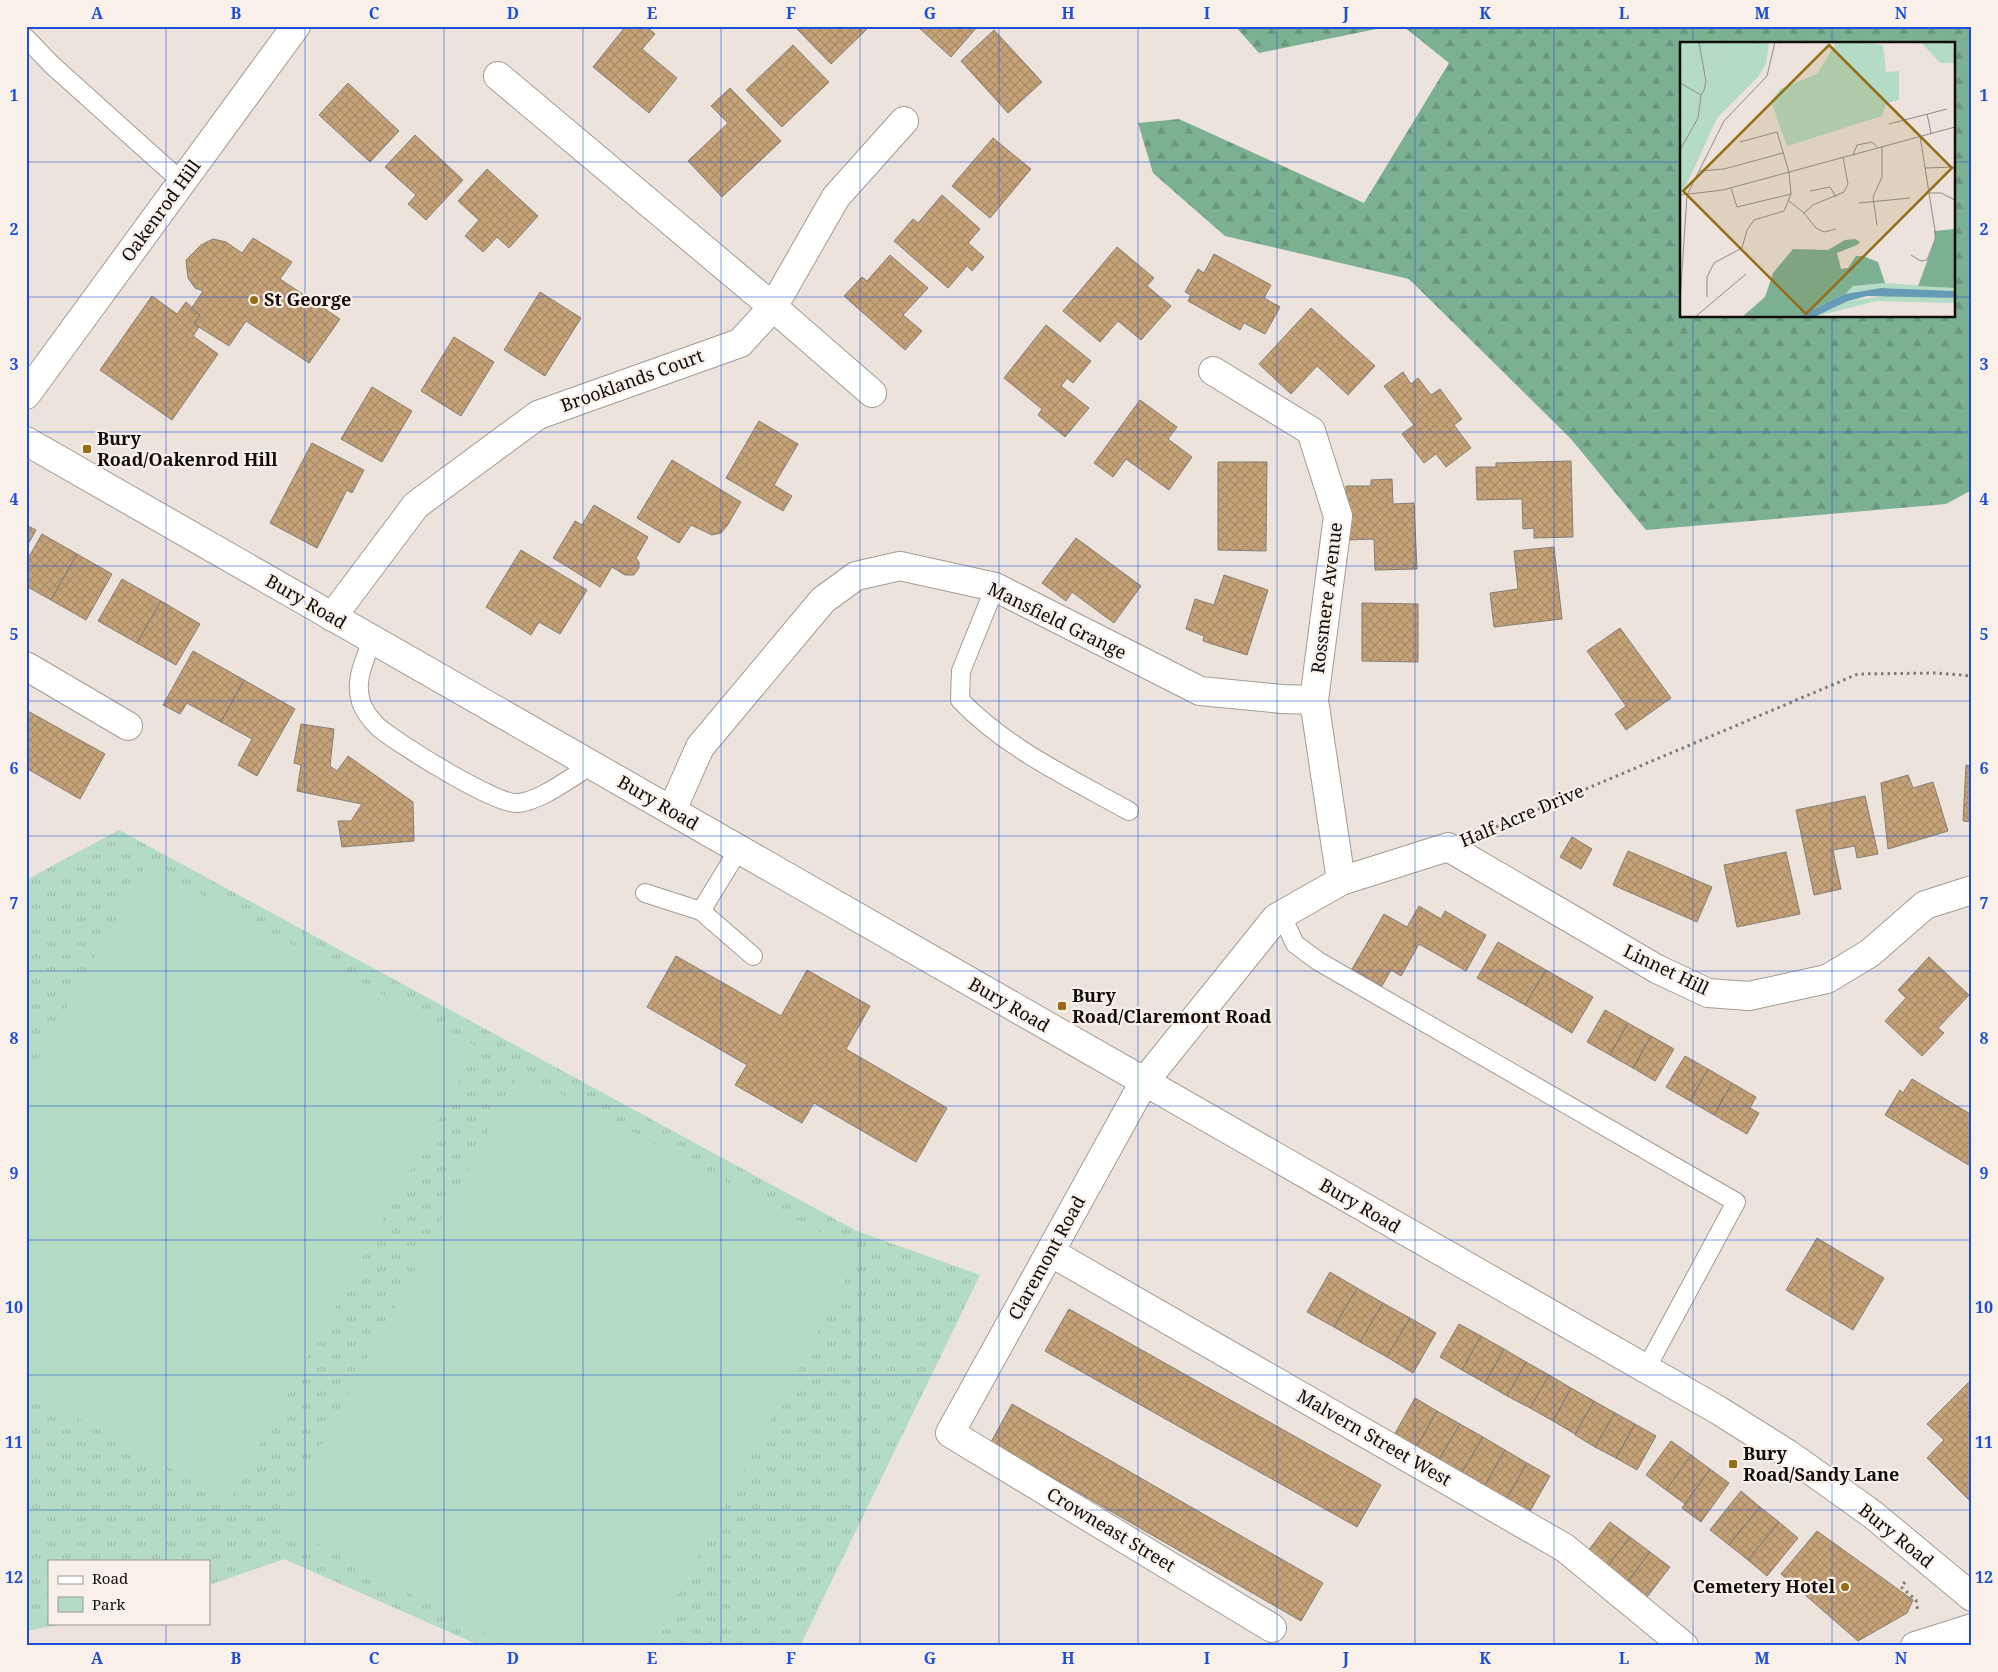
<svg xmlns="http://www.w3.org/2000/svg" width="1998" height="1672" font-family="'Noto Serif',serif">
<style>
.grass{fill:url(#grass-tufts)}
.forest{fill:url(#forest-firs);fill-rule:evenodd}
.park{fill:#b4dbc4}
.building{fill:url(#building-cross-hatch);stroke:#857f78}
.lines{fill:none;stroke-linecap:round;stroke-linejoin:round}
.service-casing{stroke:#a39c95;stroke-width:20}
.minor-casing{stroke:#a39c95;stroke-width:30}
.secondary-casing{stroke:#a39c95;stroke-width:30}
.path{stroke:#7f7a75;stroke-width:3;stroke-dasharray:2.5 4;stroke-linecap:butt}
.service{stroke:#fff;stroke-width:18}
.minor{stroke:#fff;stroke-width:28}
.secondary{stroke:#fff;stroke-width:28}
.grid{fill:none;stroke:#1d4ed8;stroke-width:1;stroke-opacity:0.55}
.poi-dot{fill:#956d17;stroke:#f8f0e9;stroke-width:2}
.labels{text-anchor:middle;stroke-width:4.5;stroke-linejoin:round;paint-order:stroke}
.street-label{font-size:18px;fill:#100d0b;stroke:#f8f0e9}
.poi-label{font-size:18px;font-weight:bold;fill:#100d0b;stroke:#f8f0e9;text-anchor:start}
.inset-road{fill:none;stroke:#938d88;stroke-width:1}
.view{fill:#956d17;fill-opacity:0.15;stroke:#956d17;stroke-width:2.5}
.inset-edge{fill:none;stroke:#100d0b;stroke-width:2.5}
.neatline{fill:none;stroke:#1d4ed8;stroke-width:2}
.grid-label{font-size:16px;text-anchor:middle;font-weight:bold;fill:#1d4ed8}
</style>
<defs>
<pattern id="grass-tufts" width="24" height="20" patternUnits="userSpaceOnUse" patternTransform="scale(1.25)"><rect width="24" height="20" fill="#b4dbc4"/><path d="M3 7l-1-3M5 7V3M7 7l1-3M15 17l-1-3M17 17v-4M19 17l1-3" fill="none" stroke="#9abba7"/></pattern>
<pattern id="forest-firs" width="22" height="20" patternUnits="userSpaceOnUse" patternTransform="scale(1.25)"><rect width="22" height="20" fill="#7bb092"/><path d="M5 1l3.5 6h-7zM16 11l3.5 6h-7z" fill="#69967d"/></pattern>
<pattern id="building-cross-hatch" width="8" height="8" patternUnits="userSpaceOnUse" patternTransform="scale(1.25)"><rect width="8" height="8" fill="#c5a277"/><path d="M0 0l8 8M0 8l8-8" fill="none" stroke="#a88a66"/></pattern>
</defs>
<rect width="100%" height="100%" fill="#ebe3dc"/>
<!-- grass -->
<path class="grass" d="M 119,830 L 857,1231 L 980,1275 L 800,1646 L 481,1646 L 284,1559 L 209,1585 L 209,1561 L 49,1561 L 49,1623 L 70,1623 L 26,1631 L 26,880 Z"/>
<!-- forest -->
<path class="forest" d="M 1235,26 L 1391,26 L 1259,53 Z
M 1403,26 L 1972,26 L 1972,490 L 1946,504 L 1646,530 L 1571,439 L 1409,279 L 1225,236 L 1153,173 L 1138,123 L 1179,119 L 1364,203 L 1449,63 ZM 1682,44 L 1954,44 L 1954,316 L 1682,316 Z"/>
<!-- park -->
<path class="park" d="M 146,864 L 478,1047 L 229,1501 L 26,1390 L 26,1081 Z
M 520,1072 L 860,1253 L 650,1646 L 508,1646 L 279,1523 Z"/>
<!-- building -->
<path class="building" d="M 626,26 L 646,26 L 655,34 L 642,49 L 677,78 L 649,113 L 593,67 Z
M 799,26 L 870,26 L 831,64 L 796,28 Z
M 917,26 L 978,26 L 951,57 Z
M 994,30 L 1042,82 L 1008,113 L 961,61 Z
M 793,45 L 829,82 L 782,127 L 746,90 Z
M 348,83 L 399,131 L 370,162 L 319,115 Z
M 730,88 L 781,141 L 722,197 L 688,161 L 728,123 L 711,106 Z
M 415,135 L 463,180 L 426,220 L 408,204 L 416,195 L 385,167 Z
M 993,138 L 1031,169 L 990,218 L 952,186 Z
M 487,169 L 538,216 L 509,248 L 497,237 L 483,252 L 465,236 L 479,220 L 458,201 Z
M 942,195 L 980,229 L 968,243 L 984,257 L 972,271 L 967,266 L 948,288 L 894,241 L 913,219 L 918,223 Z
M 253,238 L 292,262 L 280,279 L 340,319 L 309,363 L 246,321 L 229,346 L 194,324 L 200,315 L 191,309 L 203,291 L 195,288 L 188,278 L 186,260 L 201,245 L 213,239 L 226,242 L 242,253 Z
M 1117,247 L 1154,278 L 1147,286 L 1171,306 L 1141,340 L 1118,321 L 1100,342 L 1063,311 Z
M 1214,254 L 1271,285 L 1264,298 L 1280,307 L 1265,334 L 1244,323 L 1240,330 L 1188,301 L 1191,295 L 1185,292 L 1198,269 L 1204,273 Z
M 890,255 L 928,288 L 903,315 L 922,331 L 905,350 L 844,296 L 862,277 L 867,281 Z
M 540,292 L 581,318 L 545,376 L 504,350 Z
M 152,296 L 177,314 L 186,302 L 200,315 L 194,324 L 199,327 L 193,336 L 218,354 L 172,420 L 100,370 Z
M 1311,308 L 1375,366 L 1348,395 L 1317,366 L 1291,394 L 1259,364 Z
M 1046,325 L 1091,361 L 1073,383 L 1067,378 L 1061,386 L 1089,408 L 1065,437 L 1038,415 L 1042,409 L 1004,378 Z
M 454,337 L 494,362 L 461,416 L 421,391 Z
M 1403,372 L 1411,384 L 1418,378 L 1431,395 L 1440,389 L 1462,419 L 1454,425 L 1471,448 L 1446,467 L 1436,454 L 1424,463 L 1402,434 L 1414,425 L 1384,386 Z
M 372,387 L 412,411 L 382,462 L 341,439 Z
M 1140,400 L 1177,427 L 1168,439 L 1192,457 L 1169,490 L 1126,459 L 1113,477 L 1094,463 Z
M 759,421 L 798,444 L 774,485 L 792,496 L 783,511 L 726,478 Z
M 312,443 L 364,470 L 352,493 L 347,490 L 317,548 L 270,523 Z
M 672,460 L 741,502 L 727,526 L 721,533 L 712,535 L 691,525 L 679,543 L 637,518 Z
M 1571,461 L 1573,537 L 1534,538 L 1534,528 L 1523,529 L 1522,499 L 1477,500 L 1476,467 L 1496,467 L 1496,463 Z
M 1218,462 L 1267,462 L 1266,551 L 1218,550 Z
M 1392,479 L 1393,504 L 1414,503 L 1417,569 L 1375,570 L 1374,539 L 1348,540 L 1346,486 L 1371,486 L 1371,480 Z
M 594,505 L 648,537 L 636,558 L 639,562 L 639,568 L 634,575 L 625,575 L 612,567 L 600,587 L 553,558 L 575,521 L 582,525 Z
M 26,525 L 36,530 L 26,548 Z
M 42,534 L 77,554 L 51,600 L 26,586 L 26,562 Z
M 1076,538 L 1141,586 L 1114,623 L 1072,592 L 1066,601 L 1042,583 Z
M 1554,547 L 1562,619 L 1494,627 L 1490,593 L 1518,589 L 1514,551 Z
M 521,550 L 587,590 L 560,634 L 539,622 L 531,635 L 486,607 Z
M 77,554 L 112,574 L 86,620 L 51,600 Z
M 1224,575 L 1268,590 L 1247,655 L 1203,641 L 1204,636 L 1186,629 L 1195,599 L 1214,605 Z
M 122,579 L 161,601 L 137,643 L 98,621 Z
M 161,601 L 200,624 L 176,665 L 137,643 Z
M 1362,603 L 1418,604 L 1418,662 L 1362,661 Z
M 1620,628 L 1671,698 L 1626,730 L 1615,714 L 1626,706 L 1587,651 Z
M 193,651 L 244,680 L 221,722 L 187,703 L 180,714 L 163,705 Z
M 244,680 L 295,709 L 257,776 L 238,765 L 252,739 L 221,722 Z
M 26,710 L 105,754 L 80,799 L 26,768 Z
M 301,724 L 334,729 L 330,766 L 337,771 L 348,756 L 413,802 L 414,841 L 342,847 L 338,821 L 351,821 L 362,804 L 297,791 L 301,765 L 294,763 Z
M 1966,765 L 1972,766 L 1972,822 L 1963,821 Z
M 1908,775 L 1913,788 L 1933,782 L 1948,831 L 1888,849 L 1881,783 Z
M 1865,796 L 1878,854 L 1857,858 L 1855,846 L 1833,850 L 1841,889 L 1814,895 L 1796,810 Z
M 1572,837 L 1592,849 L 1581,869 L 1560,857 Z
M 1628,851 L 1712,887 L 1697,922 L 1613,885 Z
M 1786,852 L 1800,914 L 1737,927 L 1724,865 Z
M 1419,906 L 1441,919 L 1445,911 L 1486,935 L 1466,971 L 1419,944 L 1401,976 L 1391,970 L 1382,986 L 1352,969 L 1384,914 L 1407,927 Z
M 1498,942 L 1546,970 L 1525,1005 L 1477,978 Z
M 676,956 L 781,1016 L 807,970 L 870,1006 L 846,1049 L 947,1108 L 916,1162 L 814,1103 L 802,1123 L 735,1085 L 747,1065 L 647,1007 Z
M 1929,957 L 1969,995 L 1938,1028 L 1944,1033 L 1922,1056 L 1885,1021 L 1906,998 L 1898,990 Z
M 1546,970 L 1593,997 L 1572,1033 L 1525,1005 Z
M 1605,1010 L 1628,1023 L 1610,1055 L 1587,1042 Z
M 1628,1023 L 1651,1036 L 1633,1068 L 1610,1055 Z
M 1651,1036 L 1674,1049 L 1655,1081 L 1633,1068 Z
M 1685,1056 L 1708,1069 L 1690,1101 L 1666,1087 Z
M 1708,1069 L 1732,1083 L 1714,1115 L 1690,1101 Z
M 1912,1079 L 1972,1115 L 1972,1167 L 1885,1115 L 1900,1090 L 1903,1093 Z
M 1732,1083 L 1756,1097 L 1750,1108 L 1759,1113 L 1747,1134 L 1714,1115 Z
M 1817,1238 L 1884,1278 L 1853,1330 L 1786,1290 Z
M 1330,1272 L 1357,1288 L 1334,1327 L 1307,1312 Z
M 1357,1288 L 1383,1303 L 1360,1342 L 1334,1327 Z
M 1383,1303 L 1410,1318 L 1387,1357 L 1360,1342 Z
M 1069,1309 L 1381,1485 L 1357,1527 L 1045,1351 Z
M 1410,1318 L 1436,1333 L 1413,1373 L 1387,1357 Z
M 1459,1324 L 1481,1336 L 1462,1370 L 1440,1357 Z
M 1481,1336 L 1504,1349 L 1485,1383 L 1462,1370 Z
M 1504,1349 L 1526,1362 L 1507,1396 L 1485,1383 Z
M 1526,1362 L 1549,1375 L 1530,1408 L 1507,1396 Z
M 1549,1375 L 1571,1388 L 1553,1421 L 1530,1408 Z
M 1972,1379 L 1972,1412 L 1968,1416 L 1972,1420 L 1972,1503 L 1927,1458 L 1944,1440 L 1927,1424 Z
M 1571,1388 L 1594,1401 L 1575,1434 L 1553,1421 Z
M 1415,1398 L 1437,1411 L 1416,1448 L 1394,1435 Z
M 1594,1401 L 1615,1413 L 1595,1447 L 1575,1435 Z
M 1012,1404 L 1323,1583 L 1301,1621 L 991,1442 Z
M 1437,1411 L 1460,1424 L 1438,1461 L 1416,1448 Z
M 1615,1413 L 1635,1424 L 1616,1458 L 1595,1447 Z
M 1460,1424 L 1483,1437 L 1461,1474 L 1438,1461 Z
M 1635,1424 L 1656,1436 L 1637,1470 L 1616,1458 Z
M 1483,1437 L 1505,1450 L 1484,1487 L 1461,1474 Z
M 1671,1441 L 1691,1455 L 1666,1490 L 1646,1475 Z
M 1505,1450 L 1527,1463 L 1506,1500 L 1484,1487 Z
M 1691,1455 L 1710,1469 L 1685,1504 L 1666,1490 Z
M 1527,1463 L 1550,1476 L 1529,1513 L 1506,1500 Z
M 1710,1469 L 1729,1483 L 1701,1522 L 1682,1508 Z
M 1741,1491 L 1760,1507 L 1729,1545 L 1710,1530 Z
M 1760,1507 L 1779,1522 L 1748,1560 L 1729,1545 Z
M 1610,1522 L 1630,1537 L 1604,1571 L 1584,1556 Z
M 1779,1522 L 1798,1538 L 1767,1576 L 1748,1560 Z
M 1817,1531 L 1913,1600 L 1907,1613 L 1858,1641 L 1781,1574 Z
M 1630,1537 L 1650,1552 L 1624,1586 L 1604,1571 Z
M 1650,1552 L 1670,1567 L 1644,1601 L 1624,1586 Z"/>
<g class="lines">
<defs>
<path id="service" d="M 26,38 L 52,65 L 182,182
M 995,587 L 961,671 L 960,700 C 1007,749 1070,778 1129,811
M 372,640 C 365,660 354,680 361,702 C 364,711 371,720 378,727 C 397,743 497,806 518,803 C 541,801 571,777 592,765
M 645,893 L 701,911 L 753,956
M 701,911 L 739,849
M 1282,916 L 1295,944 L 1318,961 L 1736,1202 L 1646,1369"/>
<path id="minor" d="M 498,76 L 773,307 L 872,393
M 1213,371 L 1311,431 L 1338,516 L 1314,700 L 1341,881
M 26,395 L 296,26
M 332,617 L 416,505 L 538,415 L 740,343 L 773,307 L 836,197 L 904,121
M 26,666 L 128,726
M 672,810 L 700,747 L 823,600 L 856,576 L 900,566 L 995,587 L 1200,691 L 1282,699 L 1314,700
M 1050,1252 L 1565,1548 L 1684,1646
M 1272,1628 L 950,1433 L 1144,1082 L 1276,918 L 1341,881 L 1448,847 L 1657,969 L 1708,993 L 1749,996 L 1827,979 L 1870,953 L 1925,905 L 1972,890"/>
<path id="secondary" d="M 26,441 L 1718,1410 L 1788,1454 L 1872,1514 L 1972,1597
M 1915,1646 L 1972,1628"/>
</defs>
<!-- service casing -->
<use href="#service" class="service-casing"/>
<!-- minor casing -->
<use href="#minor" class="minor-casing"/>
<!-- secondary casing -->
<use href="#secondary" class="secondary-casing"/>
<!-- path -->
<path class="path" d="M 1484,832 L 1858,674 L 1937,673 L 1972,676
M 1905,1582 L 1901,1587 L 1916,1600 L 1918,1612"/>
<!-- service -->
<use href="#service" class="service"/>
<!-- minor -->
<use href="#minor" class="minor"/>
<!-- secondary -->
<use href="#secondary" class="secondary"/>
</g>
<!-- grid -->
<path class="grid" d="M 166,26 L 166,1561M 305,26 L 305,1646M 444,26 L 444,1646M 583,26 L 583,1646M 721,26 L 721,1646M 860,26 L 860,1646M 999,26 L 999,1646M 1138,26 L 1138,1646M 1277,26 L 1277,1646M 1415,26 L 1415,1646M 1554,26 L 1554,1646M 1693,26 L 1693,44M 1832,26 L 1832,44M 26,162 L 1682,162M 1954,162 L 1972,162M 26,297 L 1682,297M 1954,297 L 1972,297M 1693,316 L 1693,1646M 1832,316 L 1832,1646M 26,432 L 1972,432M 26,566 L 1972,566M 26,701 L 1972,701M 26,836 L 1972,836M 26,971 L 1972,971M 26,1106 L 1972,1106M 26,1240 L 1972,1240M 26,1375 L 1972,1375M 26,1510 L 1972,1510M 166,1623 L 166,1646"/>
<!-- markers -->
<g class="poi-dot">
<circle cx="254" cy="300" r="5"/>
<rect x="82" y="444" width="10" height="10" rx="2.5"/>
<rect x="1057" y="1001" width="10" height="10" rx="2.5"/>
<rect x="1728" y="1459" width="10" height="10" rx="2.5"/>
<circle cx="1845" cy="1587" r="5"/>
</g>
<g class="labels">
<!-- street labels -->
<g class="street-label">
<text transform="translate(161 211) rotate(-54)" y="6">Oakenrod Hill</text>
<text transform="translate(632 381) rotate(-20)" y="6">Brooklands Court</text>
<text transform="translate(1327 598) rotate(-83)" y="6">Rossmere Avenue</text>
<text transform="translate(306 602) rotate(30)" y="6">Bury Road</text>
<text transform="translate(1057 621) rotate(26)" y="6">Mansfield Grange</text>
<text transform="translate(658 803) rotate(30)" y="6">Bury Road</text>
<text transform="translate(1522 816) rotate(-23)" y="6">Half Acre Drive</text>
<text transform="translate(1666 970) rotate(26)" y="6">Linnet Hill</text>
<text transform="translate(1009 1005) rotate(30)" y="6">Bury Road</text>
<text transform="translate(1360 1206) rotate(30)" y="6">Bury Road</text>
<text transform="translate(1047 1258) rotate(-61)" y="6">Claremont Road</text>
<text transform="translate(1374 1438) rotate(30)" y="6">Malvern Street West</text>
<text transform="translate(1111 1530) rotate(31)" y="6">Crowneast Street</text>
<text transform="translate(1896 1536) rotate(39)" y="6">Bury Road</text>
</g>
<!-- poi labels -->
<g class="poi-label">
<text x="264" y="306">St George</text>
<text x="97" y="445">Bury<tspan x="97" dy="21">Road/Oakenrod Hill</tspan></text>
<text x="1072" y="1002">Bury<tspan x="1072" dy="21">Road/Claremont Road</tspan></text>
<text x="1743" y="1460">Bury<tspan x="1743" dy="21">Road/Sandy Lane</tspan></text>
<text x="1835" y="1593" text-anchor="end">Cemetery Hotel</text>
</g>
</g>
<!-- overview -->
<g transform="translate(1680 42)">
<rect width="275" height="275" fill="#ebe3dc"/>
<path d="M 176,0 L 203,3 L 206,30 L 219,29 L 219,58 L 206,61 L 202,74 L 107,104 L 91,59 L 100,47 L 137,32 L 156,1 ZM 205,241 L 275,246 L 275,249 L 201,246 L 165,252 L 173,244 ZM 212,253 L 275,256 L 275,261 L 196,259 L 134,275 L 168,259 Z" fill="#b4dbc4"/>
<path d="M 275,187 L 275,246 L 238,244 L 255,198 L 254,189 ZM 175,197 L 180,200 L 177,203 L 157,211 L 161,227 L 168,226 L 176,214 L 183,214 L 198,220 L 205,241 L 173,244 L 165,252 L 117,275 L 62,275 L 85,255 L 93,231 L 113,207 L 148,208 L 165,198 Z" fill="#7bb092"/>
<path d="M 0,0 L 89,0 L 86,22 L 78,35 L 37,76 L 4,148 L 0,148 Z" fill="#b4dbc4"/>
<path d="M 241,0 L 275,0 L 275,21 L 260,21 ZM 183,22 L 198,73 L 160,84 L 145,33 ZM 140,35 L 155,85 L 117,97 L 102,46 Z" fill="#b4dbc4"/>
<path d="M 201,246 L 275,249 L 275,256 L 187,254 L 168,259 L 134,275 L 117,275 L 165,252 Z" fill="#659bb7"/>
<path class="inset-road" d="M 0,41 L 21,53 L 24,48 L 26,40 L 19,0M 247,72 L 251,91M 209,82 L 267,67M 0,108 L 18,76 L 21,53M 173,113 L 177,103 L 192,100 L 198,106M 245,126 L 275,125M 19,129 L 44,127 L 103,111M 51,146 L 57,165 L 111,152M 130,149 L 150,145 L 156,155M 249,151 L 261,151 L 275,158M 0,153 L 43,148 L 275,85M 109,159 L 124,171 L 136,186 L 144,190 L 156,187M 179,161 L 230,156M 124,171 L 133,163 L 164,150 L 168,142 L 163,115M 197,183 L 193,155 L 202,135 L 202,105M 231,213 L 241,219 L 247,218 L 256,195 L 240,94M 27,255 L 27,235 L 34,221 L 62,206 L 67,188 L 74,178 L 104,169 L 111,152 L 109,130 L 97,90 L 60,100M 0,260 L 7,153 L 44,79 L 87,34 L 95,0M 15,275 L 66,232"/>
<path class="view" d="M 149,3 L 272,126 L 126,272 L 3,149 Z"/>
<rect width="275" height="275" class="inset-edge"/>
</g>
<!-- border -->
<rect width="1998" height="1672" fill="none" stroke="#f8f0e9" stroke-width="55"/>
<!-- legend -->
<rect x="48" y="1560" width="162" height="65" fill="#f8f0e9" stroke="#9b9590"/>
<rect x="58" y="1576" width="25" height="8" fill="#ffffff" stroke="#9b9590"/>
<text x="92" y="1584" font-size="15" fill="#100d0b">Road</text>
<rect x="58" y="1597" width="25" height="15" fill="#b4dbc4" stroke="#9b9590"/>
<text x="92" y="1610" font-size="15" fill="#100d0b">Park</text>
<rect x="28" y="28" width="1942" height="1616" class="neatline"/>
<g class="grid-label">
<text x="97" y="19">A</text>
<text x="236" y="19">B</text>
<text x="374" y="19">C</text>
<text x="513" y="19">D</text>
<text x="652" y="19">E</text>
<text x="791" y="19">F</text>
<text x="930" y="19">G</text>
<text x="1068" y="19">H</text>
<text x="1207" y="19">I</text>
<text x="1346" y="19">J</text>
<text x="1485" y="19">K</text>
<text x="1624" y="19">L</text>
<text x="1762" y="19">M</text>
<text x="1901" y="19">N</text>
<text x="14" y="101">1</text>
<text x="1984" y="101">1</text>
<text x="14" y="235">2</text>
<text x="1984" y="235">2</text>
<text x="14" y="370">3</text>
<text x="1984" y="370">3</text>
<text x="14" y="505">4</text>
<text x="1984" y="505">4</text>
<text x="14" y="640">5</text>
<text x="1984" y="640">5</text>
<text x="14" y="774">6</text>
<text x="1984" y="774">6</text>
<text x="14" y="909">7</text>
<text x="1984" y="909">7</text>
<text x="14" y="1044">8</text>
<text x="1984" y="1044">8</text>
<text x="14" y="1179">9</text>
<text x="1984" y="1179">9</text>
<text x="14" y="1313">10</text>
<text x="1984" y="1313">10</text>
<text x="14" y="1448">11</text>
<text x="1984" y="1448">11</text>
<text x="14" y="1583">12</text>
<text x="1984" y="1583">12</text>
<text x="97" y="1664">A</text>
<text x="236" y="1664">B</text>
<text x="374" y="1664">C</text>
<text x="513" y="1664">D</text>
<text x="652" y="1664">E</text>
<text x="791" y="1664">F</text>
<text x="930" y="1664">G</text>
<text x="1068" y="1664">H</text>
<text x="1207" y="1664">I</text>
<text x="1346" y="1664">J</text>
<text x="1485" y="1664">K</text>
<text x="1624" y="1664">L</text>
<text x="1762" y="1664">M</text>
<text x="1901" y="1664">N</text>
</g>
</svg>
